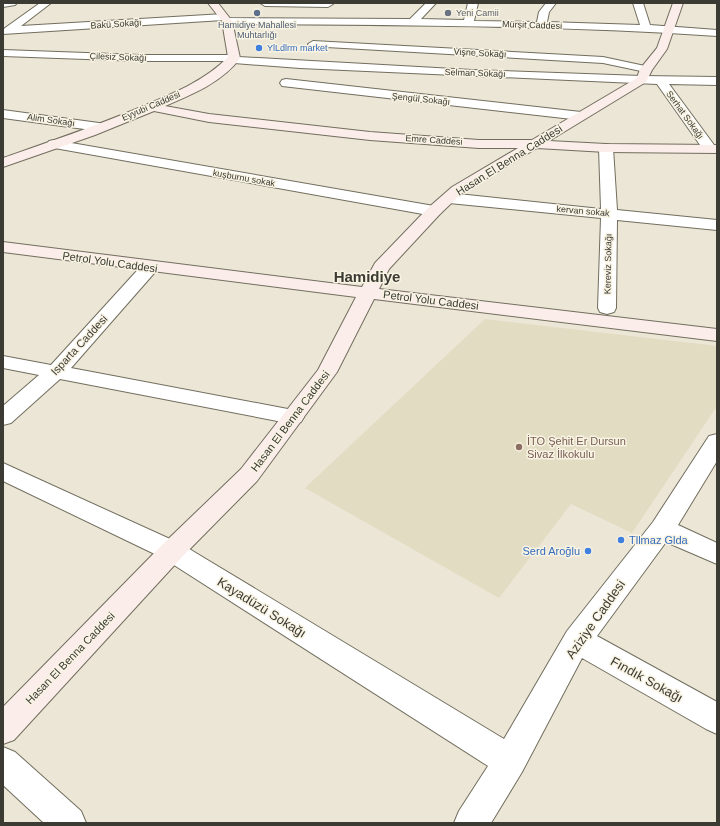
<svg xmlns="http://www.w3.org/2000/svg" width="720" height="826" font-family="Helvetica,sans-serif">
<style>
.built{fill:#e2dcc3}
.lines{fill:none;stroke-linecap:round;stroke-linejoin:round}
.street-casing{stroke:#726e5f;stroke-width:2}
.secondary-casing{stroke:#726e5f;stroke-width:2}
.street{fill:#fff;fill-rule:evenodd}
.secondary{fill:#fbede9;fill-rule:evenodd}
.service-dot{fill:#5c6f8a;stroke:#f8f3e2;stroke-width:1.5}
.worship-dot{fill:#6b7280;stroke:#f8f3e2;stroke-width:1.5}
.shop-dot{fill:#3f7fe0;stroke:#f8f3e2;stroke-width:1.5}
.education-dot{fill:#8d6e63;stroke:#f8f3e2;stroke-width:1.5}
.labels{text-anchor:middle;stroke-width:3;stroke-linejoin:round;paint-order:stroke}
.far-worship-label{font-size:9px;fill:#5b616d;stroke:#f8f3e2;text-anchor:start}
.far-street-label{font-size:9px;fill:#3b3a33;stroke:#f8f3e2}
.far-service-label{font-size:9px;fill:#4e5e75;stroke:#f8f3e2}
.far-shop-label{font-size:9px;fill:#366cbe;stroke:#f8f3e2;text-anchor:start}
.street-label{font-size:11px;fill:#3b3a33;stroke:#f8f3e2}
.education-label{font-size:11px;fill:#785e54;stroke:#f8f3e2;text-anchor:start}
.shop-label{font-size:11px;fill:#366cbe;stroke:#f8f3e2;text-anchor:start}
.near-street-label{font-size:13px;fill:#3b3a33;stroke:#f8f3e2}
.district-label{font-size:15px;font-weight:bold;fill:#3b3a33;stroke:#f8f3e2}
</style>
<rect width="100%" height="100%" fill="#ebe6d5"/>
<!-- built -->
<path class="built" d="M 485,319 L 717,346 L 717,406 L 632,533 L 571,504 L 499,598 L 305,488 Z"/>
<g class="lines">
<defs>
<path id="street" d="M 3,3 L 17,3 L 15,5 L 3,7 Z
M 40,3 L 51,3 L 21,26 L 224,14 L 227,15 L 228,18 L 410,19 L 426,3 L 436,3 L 421,19 L 464,20 L 468,3 L 478,3 L 474,21 L 537,22 L 539,12 L 546,3 L 556,3 L 549,12 L 547,22 L 640,25 L 633,3 L 643,3 L 650,25 L 717,30 L 717,36 C 554,25 390,25 227,24 L 223,23 L 223,20 L 3,34 L 3,30 L 5,28 Z
M 260,3 L 332,3 L 333,4 L 328,7 L 265,6 Z
M 313,41 L 603,57 L 645,66 L 647,68 L 641,71 L 603,63 L 309,46 L 308,44 Z
M 3,50 L 141,55 L 234,55 L 239,57 L 472,70 L 642,76 L 717,77 L 717,85 L 669,84 L 717,149 L 715,152 L 705,152 L 657,84 L 300,68 L 234,63 L 229,61 L 141,61 L 3,56 Z
M 286,79 L 581,112 L 587,116 L 581,120 L 282,86 L 280,83 L 282,80 Z
M 3,110 L 99,123 L 104,124 L 106,127 L 104,130 L 99,131 L 3,118 Z
M 54,140 L 434,206 L 440,208 L 442,211 L 440,214 L 434,216 L 49,147 L 47,144 L 49,141 Z
M 606,144 L 611,145 L 613,148 L 617,210 L 717,220 L 717,230 L 617,220 L 616,308 L 614,312 L 607,314 L 600,312 L 598,308 L 601,218 L 449,203 L 444,201 L 441,198 L 444,195 L 449,193 L 601,209 L 599,148 L 601,145 Z
M 150,262 L 156,263 L 159,267 L 156,271 L 71,368 L 293,410 L 301,412 L 304,417 L 301,422 L 293,424 L 60,379 L 11,423 L 3,425 L 3,406 L 39,375 L 3,368 L 3,356 L 51,365 L 144,263 Z
M 717,434 L 717,461 L 678,525 L 717,543 L 717,564 L 666,542 L 597,636 L 717,702 L 717,734 L 706,729 L 582,658 L 522,772 L 491,823 L 454,823 L 459,811 L 488,766 L 163,558 L 3,481 L 3,463 L 181,544 L 504,739 L 567,631 L 653,522 L 709,436 Z
M 3,747 L 15,752 L 81,811 L 86,823 L 44,823 L 3,785 Z"/>
<path id="secondary" d="M 208,3 L 218,3 L 232,21 L 240,58 C 223,82 191,95 165,106 L 209,114 L 370,132 L 479,140 L 532,140 L 637,78 L 640,69 L 657,48 L 673,3 L 683,3 L 667,49 L 652,70 L 646,82 L 549,141 L 606,144 L 717,145 L 717,153 L 606,152 L 537,148 L 462,193 L 440,214 L 389,269 L 379,289 L 717,329 L 717,341 L 374,299 L 337,372 L 257,481 L 181,558 L 14,740 L 3,744 L 3,707 L 163,544 L 241,469 L 318,370 L 356,297 L 3,252 L 3,242 L 362,287 L 375,263 L 428,208 L 452,187 L 518,148 L 479,148 L 370,140 L 209,122 L 154,111 L 95,135 L 3,167 L 3,158 C 49,142 96,126 141,107 C 172,94 205,81 228,57 L 222,21 Z"/>
</defs>
<!-- street casing -->
<use href="#street" class="street-casing"/>
<!-- secondary casing -->
<use href="#secondary" class="secondary-casing"/>
<!-- street -->
<use href="#street" class="street"/>
<!-- secondary -->
<use href="#secondary" class="secondary"/>
</g>
<!-- markers -->
<circle class="service-dot" cx="257" cy="13" r="4"/>
<circle class="worship-dot" cx="448" cy="13" r="4"/>
<g class="shop-dot">
<circle cx="259" cy="48" r="4"/>
<circle cx="621" cy="540" r="4"/>
<circle cx="588" cy="551" r="4"/>
</g>
<circle class="education-dot" cx="519" cy="447" r="4"/>
<g class="labels">
<!-- far-worship labels -->
<g class="far-worship-label">
<text x="456" y="16">Yeni Camii</text>
</g>
<!-- far-street labels -->
<g class="far-street-label">
<text transform="translate(116 24) rotate(-4)" y="3">Bakü Sokağı</text>
<text transform="translate(532 25) rotate(2)" y="3">Mürşit Caddesi</text>
<text transform="translate(480 53) rotate(3)" y="3">Vişne Sokağı</text>
<text transform="translate(118 57) rotate(2)" y="3">Çilesiz Sokağı</text>
<text transform="translate(475 73) rotate(2)" y="3">Selman Sokağı</text>
<text transform="translate(421 99) rotate(6)" y="3">Şengül Sokağı</text>
<text transform="translate(151 106) rotate(-23)" y="3">Eyyubi Caddesi</text>
<text transform="translate(685 115) rotate(54)" y="3">Serhat Sokağı</text>
<text transform="translate(51 120) rotate(8)" y="3">Alim Sokağı</text>
<text transform="translate(434 140) rotate(4)" y="3">Emre Caddesi</text>
<text transform="translate(244 178) rotate(10)" y="3">kuşburnu sokak</text>
<text transform="translate(583 211) rotate(5)" y="3">kervan sokak</text>
<text transform="translate(608 264) rotate(-89)" y="3">Kereviz Sokağı</text>
</g>
<!-- far-service labels -->
<g class="far-service-label">
<text x="257" y="28">Hamidiye Mahallesi<tspan x="257" dy="10">Muhtarlığı</tspan></text>
</g>
<!-- far-shop labels -->
<g class="far-shop-label">
<text x="267" y="51">YlLdlrm market</text>
</g>
<!-- street labels -->
<g class="street-label">
<text transform="translate(509 160) rotate(-32)" y="4">Hasan El Benna Caddesi</text>
<text transform="translate(110 262) rotate(8)" y="4">Petrol Yolu Caddesi</text>
<text transform="translate(431 300) rotate(7)" y="4">Petrol Yolu Caddesi</text>
<text transform="translate(79 345) rotate(-47)" y="4">Isparta Caddesi</text>
<text transform="translate(290 421) rotate(-53)" y="4">Hasan El Benna Caddesi</text>
<text transform="translate(70 658) rotate(-46)" y="4">Hasan El Benna Caddesi</text>
</g>
<!-- education labels -->
<g class="education-label">
<text x="527" y="445">İTO Şehit Er Dursun<tspan x="527" dy="13">Sivaz İlkokulu</tspan></text>
</g>
<!-- shop labels -->
<g class="shop-label">
<text x="629" y="544">Tllmaz Glda</text>
<text x="580" y="555" text-anchor="end">Serd Aroğlu</text>
</g>
<!-- near-street labels -->
<g class="near-street-label">
<text transform="translate(262 607) rotate(32)" y="5">Kayadüzü Sokağı</text>
<text transform="translate(595 619) rotate(-55)" y="5">Aziziye Caddesi</text>
<text transform="translate(647 679) rotate(29)" y="5">Fındık Sokağı</text>
</g>
<!-- district labels -->
<g class="district-label">
<text x="367" y="282">Hamidiye</text>
</g>
</g>
<!-- border -->
<rect width="720" height="826" fill="none" stroke="#3b3a33" stroke-width="8"/>
</svg>
